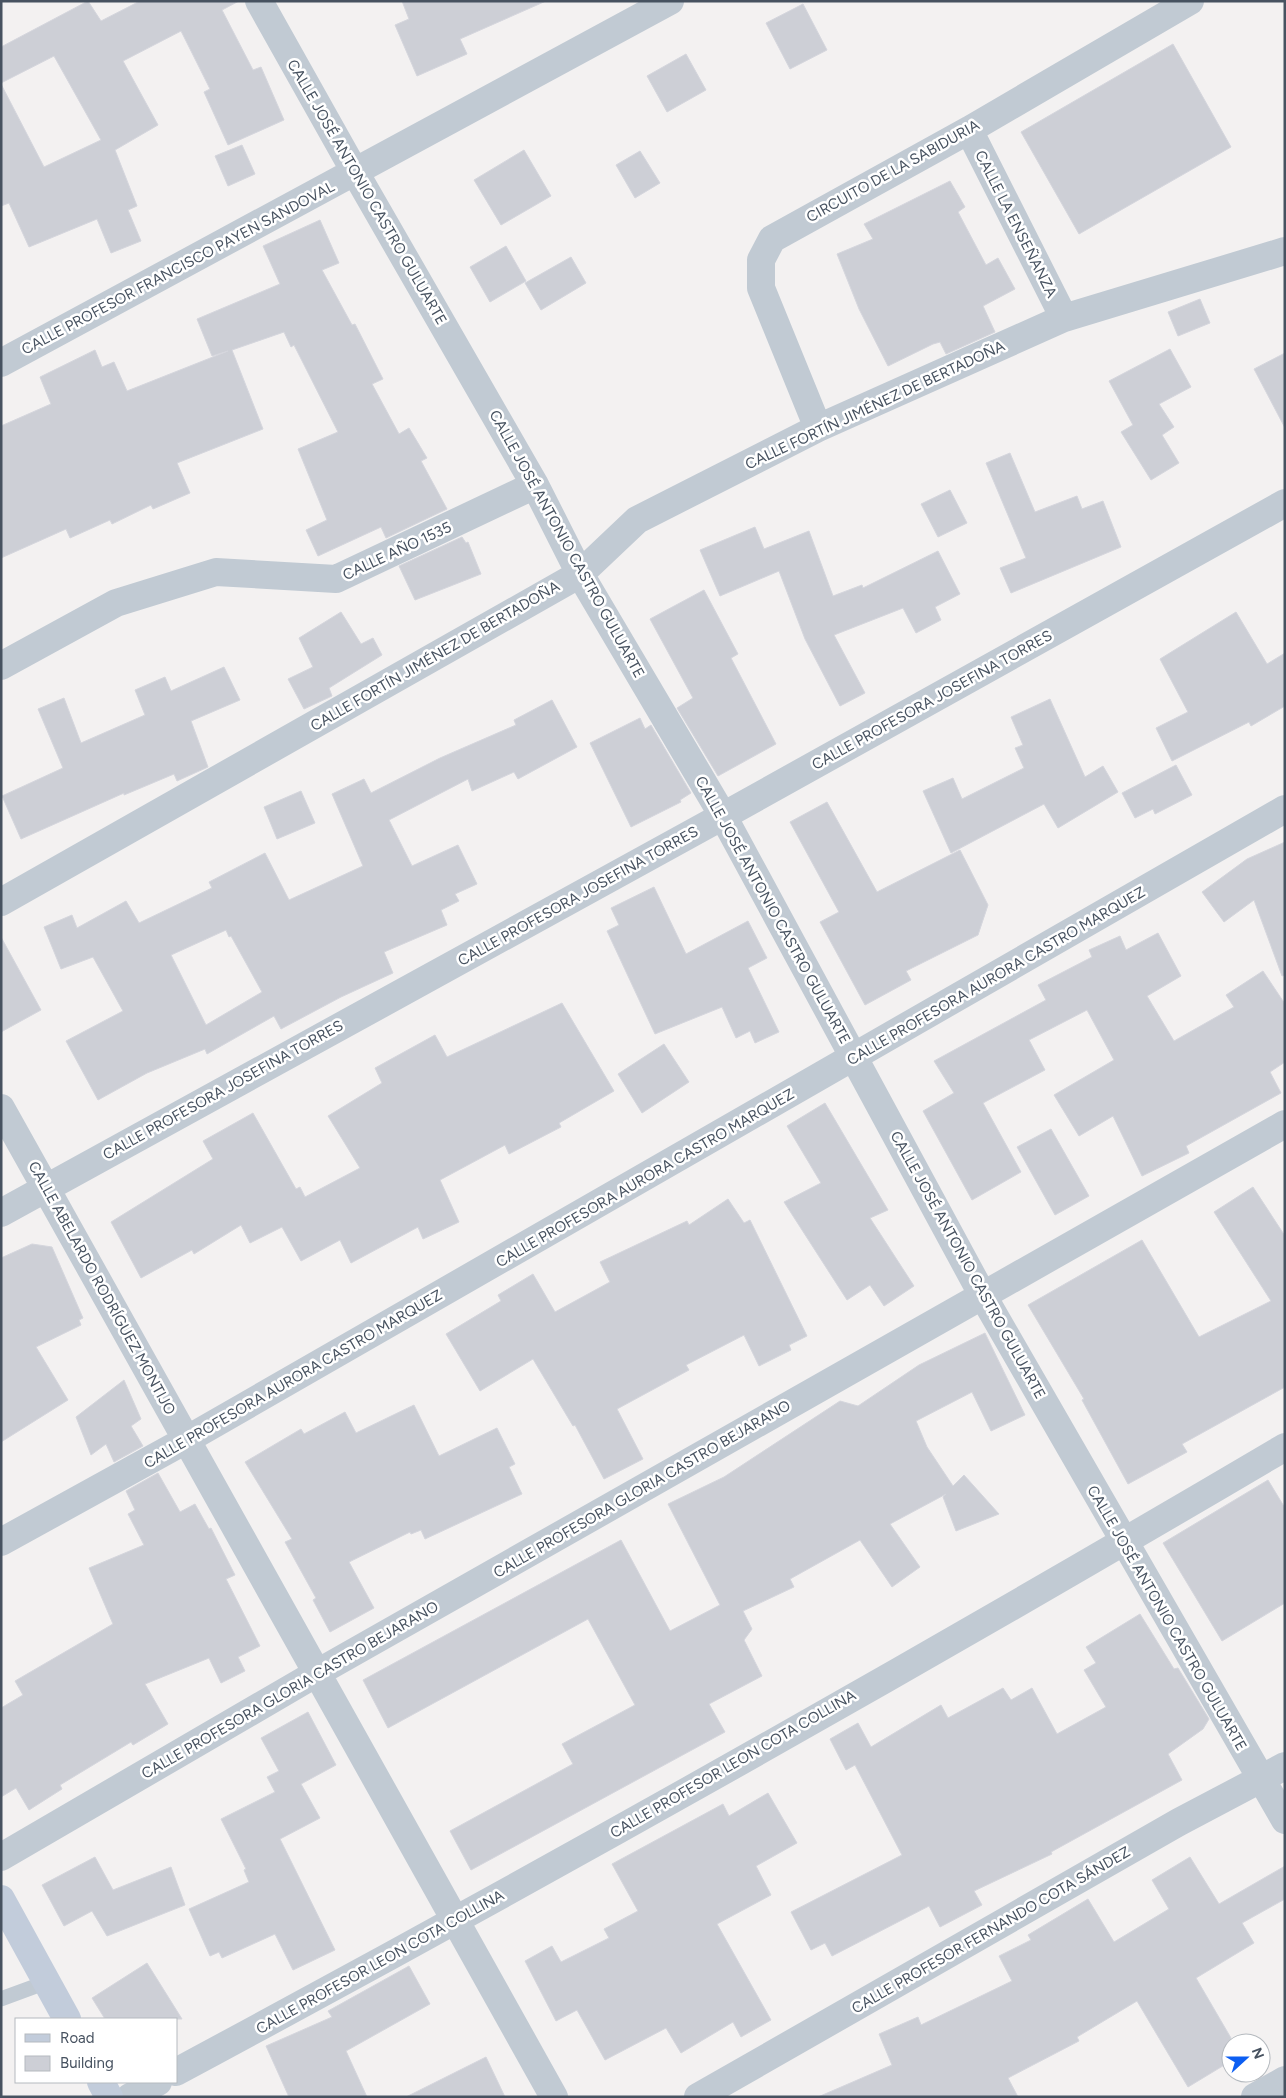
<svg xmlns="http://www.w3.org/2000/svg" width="1286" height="2098" font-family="Figtree,sans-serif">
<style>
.building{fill:#cdcfd6;stroke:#d5d6dd;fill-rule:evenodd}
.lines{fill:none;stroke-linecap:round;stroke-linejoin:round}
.lane{stroke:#c1cad3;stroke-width:15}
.street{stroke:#c1cad3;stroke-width:28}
.secondary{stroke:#c2ccdb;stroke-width:28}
.labels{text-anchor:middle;stroke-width:5;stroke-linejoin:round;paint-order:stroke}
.street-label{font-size:15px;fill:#475260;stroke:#fff}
</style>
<rect width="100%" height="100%" fill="#f3f1f1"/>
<!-- building -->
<path class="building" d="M 88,1 L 101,21 L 140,1 L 239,1 L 222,10 L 253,70 L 261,67 L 284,120 L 228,145 L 204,92 L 210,89 L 181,31 L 123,61 L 158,125 L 115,150 L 137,206 L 128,210 L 141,241 L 111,253 L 97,219 L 29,247 L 9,203 L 1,206 L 1,84 L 44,167 L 101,140 L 54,56 L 1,83 L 1,47 Z
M 402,1 L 546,1 L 460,39 L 467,54 L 417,76 L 395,25 L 409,19 Z
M 803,4 L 827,50 L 790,69 L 766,23 Z
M 1173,44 L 1231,147 L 1079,234 L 1021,132 Z
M 686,54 L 706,90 L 667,112 L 647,76 Z
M 242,145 L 255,174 L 228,186 L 215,156 Z
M 524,150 L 551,196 L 501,225 L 474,180 Z
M 640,151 L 660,183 L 635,198 L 616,165 Z
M 950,181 L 965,207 L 958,212 L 986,265 L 998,258 L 1015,289 L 983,306 L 995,332 L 946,354 L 940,342 L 933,344 L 888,366 L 859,309 L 837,254 L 873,239 L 864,224 Z
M 320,220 L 339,263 L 322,270 L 352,325 L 355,324 L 383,379 L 372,384 L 399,434 L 409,428 L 427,458 L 421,461 L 447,509 L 386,538 L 381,527 L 318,556 L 306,530 L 327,520 L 298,449 L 338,432 L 294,345 L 291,347 L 284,332 L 232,350 L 263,429 L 177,463 L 190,493 L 153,509 L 151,505 L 112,524 L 110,520 L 70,538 L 66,529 L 1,558 L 1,426 L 51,404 L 40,377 L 95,350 L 102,367 L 114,362 L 127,391 L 228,351 L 212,356 L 197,319 L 280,284 L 263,246 Z
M 506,246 L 526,281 L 490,302 L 470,267 Z
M 571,257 L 586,283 L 541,310 L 525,283 Z
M 1200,299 L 1210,323 L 1178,336 L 1168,312 Z
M 1170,349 L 1191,387 L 1159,404 L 1174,427 L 1162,435 L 1179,463 L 1151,480 L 1121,432 L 1133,425 L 1109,381 Z
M 1285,353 L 1285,428 L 1254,369 Z
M 1010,453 L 1035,512 L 1077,496 L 1082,509 L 1103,501 L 1121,547 L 1011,593 L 1000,568 L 1026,558 L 986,463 Z
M 950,490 L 967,523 L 938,537 L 921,504 Z
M 755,527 L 764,549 L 809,531 L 833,596 L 862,585 L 863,588 L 938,551 L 960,594 L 935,607 L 941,620 L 916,633 L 903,608 L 834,635 L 865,693 L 840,706 L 805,639 L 779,571 L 720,596 L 700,550 Z
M 462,537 L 466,543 L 468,542 L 481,574 L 415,600 L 399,566 Z
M 704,590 L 738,654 L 731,658 L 776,744 L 718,776 L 677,708 L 693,698 L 650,619 Z
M 341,612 L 361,644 L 373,638 L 382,655 L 329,688 L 332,696 L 304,709 L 288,679 L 313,667 L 299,638 Z
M 1236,612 L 1267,664 L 1285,653 L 1285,706 L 1251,726 L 1249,722 L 1172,761 L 1156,728 L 1188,712 L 1160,659 Z
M 224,667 L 240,700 L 191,721 L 208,767 L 177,781 L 174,774 L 124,795 L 124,793 L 21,839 L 2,796 L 63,768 L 38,709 L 64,698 L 81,743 L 145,715 L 135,690 L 165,677 L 171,691 Z
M 1050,699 L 1085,777 L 1103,766 L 1118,792 L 1058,828 L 1044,804 L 951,853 L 923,791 L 953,778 L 962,799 L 1024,768 L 1015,748 L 1023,745 L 1011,717 Z
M 552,700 L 577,747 L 518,779 L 514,772 L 472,791 L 468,779 L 389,820 L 412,866 L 458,845 L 477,884 L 455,894 L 459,901 L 441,910 L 447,925 L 384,952 L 393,973 L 341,997 L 281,1029 L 274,1016 L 207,1054 L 205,1049 L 147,1073 L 98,1100 L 66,1041 L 123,1011 L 93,957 L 61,969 L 44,927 L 72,915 L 77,928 L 126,901 L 139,923 L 212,888 L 209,882 L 265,853 L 289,900 L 363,866 L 332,794 L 364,779 L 371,793 L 440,758 L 516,725 L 514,720 ZM 226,930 L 229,937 L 231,936 L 262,992 L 206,1025 L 171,955 Z
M 640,718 L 645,729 L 651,725 L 691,793 L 680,800 L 681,802 L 631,827 L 590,743 Z
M 1176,765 L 1192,795 L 1155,814 L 1153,809 L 1135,818 L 1122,793 Z
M 301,791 L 315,823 L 277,839 L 264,807 Z
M 827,802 L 877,892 L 960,850 L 988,905 L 978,935 L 906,971 L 911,980 L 865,1005 L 820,922 L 839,912 L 790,822 Z
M 1285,842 L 1285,975 L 1282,976 L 1254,900 L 1224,922 L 1202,892 L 1247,859 Z
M 654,887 L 686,954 L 748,921 L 767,958 L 748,968 L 779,1032 L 755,1043 L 750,1031 L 736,1038 L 722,1007 L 655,1034 L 607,931 L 619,925 L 611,908 Z
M 1158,933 L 1181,976 L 1147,996 L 1174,1041 L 1234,1007 L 1226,995 L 1263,971 L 1285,1004 L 1285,1062 L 1270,1072 L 1281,1093 L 1186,1146 L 1189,1153 L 1142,1176 L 1113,1116 L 1079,1136 L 1054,1095 L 1114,1060 L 1087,1010 L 1029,1040 L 1045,1070 L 983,1103 L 1021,1172 L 972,1200 L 923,1111 L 954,1093 L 934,1061 L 1046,1000 L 1038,985 L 1092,957 L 1089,950 L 1120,936 L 1126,950 Z
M 1,937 L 41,1010 L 1,1032 Z
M 562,1003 L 614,1091 L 559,1123 L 561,1127 L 509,1154 L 505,1145 L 440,1180 L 459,1222 L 423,1239 L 418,1227 L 351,1263 L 340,1240 L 301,1261 L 282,1227 L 250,1243 L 241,1225 L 194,1254 L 192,1250 L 141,1278 L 111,1222 L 213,1159 L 203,1141 L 253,1113 L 296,1189 L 300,1187 L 305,1197 L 360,1168 L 328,1116 L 382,1083 L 375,1068 L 435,1035 L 447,1057 Z
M 664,1044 L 689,1082 L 642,1113 L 618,1074 Z
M 825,1103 L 888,1210 L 870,1218 L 914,1286 L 884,1306 L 870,1285 L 847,1300 L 784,1202 L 821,1183 L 787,1126 Z
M 1051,1129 L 1089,1196 L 1055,1215 L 1017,1147 Z
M 1253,1187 L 1285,1236 L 1285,1387 L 1182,1444 L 1187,1452 L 1128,1484 L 1082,1400 L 1084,1399 L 1028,1305 L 1142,1240 L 1199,1337 L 1271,1301 L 1214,1212 Z
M 728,1199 L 744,1223 L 750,1220 L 807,1336 L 789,1345 L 791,1350 L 759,1366 L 744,1335 L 686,1365 L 689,1370 L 617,1409 L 643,1459 L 604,1479 L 575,1425 L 573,1426 L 533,1359 L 480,1391 L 446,1334 L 501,1301 L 498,1295 L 533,1274 L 555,1312 L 610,1282 L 600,1262 L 687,1221 L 689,1225 Z
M 32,1244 L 52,1247 L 83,1318 L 79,1320 L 81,1325 L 36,1347 L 68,1400 L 1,1442 L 1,1258 Z
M 985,1333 L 1025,1415 L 991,1431 L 972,1392 L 916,1421 L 927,1447 L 953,1486 L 964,1475 L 999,1514 L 956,1531 L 943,1497 L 946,1494 L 890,1524 L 920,1567 L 892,1587 L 860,1540 L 790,1579 L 794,1587 L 743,1611 L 752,1629 L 744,1640 L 762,1676 L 709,1704 L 725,1732 L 471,1870 L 450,1831 L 573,1764 L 562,1744 L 635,1705 L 588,1619 L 388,1728 L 363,1680 L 621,1540 L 670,1631 L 720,1605 L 668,1504 L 724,1477 L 840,1401 L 858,1406 L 919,1365 Z
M 124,1380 L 141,1419 L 131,1426 L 143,1446 L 114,1462 L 106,1444 L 91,1455 L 76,1417 Z
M 414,1405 L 439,1456 L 497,1428 L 515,1464 L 509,1467 L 522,1494 L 425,1539 L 421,1530 L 411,1534 L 410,1532 L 349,1562 L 374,1608 L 330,1632 L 313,1600 L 316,1598 L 285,1542 L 292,1539 L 245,1462 L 301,1429 L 304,1434 L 345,1412 L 356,1433 Z
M 158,1473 L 180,1512 L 195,1504 L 209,1529 L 211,1528 L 235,1575 L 226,1579 L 260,1646 L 238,1657 L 245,1671 L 221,1683 L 209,1658 L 145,1684 L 168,1724 L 133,1745 L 131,1742 L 60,1785 L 62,1789 L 29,1810 L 16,1788 L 1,1797 L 1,1708 L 23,1695 L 15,1681 L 113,1624 L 89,1568 L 144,1545 L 128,1514 L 135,1510 L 126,1491 Z
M 1268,1480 L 1285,1508 L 1285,1603 L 1222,1641 L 1163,1543 Z
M 1140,1614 L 1174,1669 L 1178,1668 L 1209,1719 L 1203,1729 L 1168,1754 L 1182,1780 L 1051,1852 L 1052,1854 L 974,1891 L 982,1905 L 940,1927 L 929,1906 L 832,1956 L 825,1943 L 811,1950 L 791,1912 L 902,1855 L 855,1765 L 846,1770 L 830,1739 L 858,1723 L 871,1747 L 941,1705 L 948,1718 L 1003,1688 L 1011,1700 L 1032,1688 L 1057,1734 L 1106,1707 L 1084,1670 L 1096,1663 L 1086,1647 Z
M 308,1712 L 336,1765 L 301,1784 L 320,1818 L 280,1839 L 335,1950 L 293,1970 L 275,1934 L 222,1958 L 219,1952 L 210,1956 L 189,1909 L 249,1882 L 244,1870 L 246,1869 L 221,1819 L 275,1792 L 267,1777 L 279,1771 L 261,1738 Z
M 768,1793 L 797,1843 L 756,1866 L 771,1895 L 717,1924 L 771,2020 L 741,2037 L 733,2022 L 681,2053 L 666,2028 L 605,2060 L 577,2010 L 556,2021 L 525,1961 L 552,1946 L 561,1962 L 609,1938 L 604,1929 L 638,1911 L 612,1864 L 723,1804 L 729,1816 Z
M 95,1857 L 113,1890 L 171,1867 L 185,1905 L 107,1936 L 92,1911 L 64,1926 L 42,1885 Z
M 1190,1857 L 1219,1904 L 1285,1866 L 1285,1899 L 1242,1923 L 1254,1943 L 1196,1978 L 1231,2038 L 1231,2061 L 1188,2087 L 1137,2001 L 1077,2037 L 1079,2041 L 1008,2078 L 1018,2097 L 818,2097 L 892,2065 L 879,2034 L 918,2017 L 921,2025 L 1012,1981 L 999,1956 L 1031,1940 L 1028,1935 L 1088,1899 L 1114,1942 L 1169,1909 L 1152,1880 Z
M 147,1963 L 182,2019 L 105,2019 L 92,1998 Z
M 409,1966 L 430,2004 L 346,2051 L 367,2097 L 289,2097 L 266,2046 L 332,2017 L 328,2011 Z
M 486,2057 L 505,2097 L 406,2097 Z"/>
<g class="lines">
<!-- lane -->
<path class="lane" d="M 1,1999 L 47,1982"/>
<!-- street -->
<path class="street" d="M 259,1 L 355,172 L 535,485 L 580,574 L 723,816 L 983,1296 L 1285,1820
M 969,130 L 1064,318
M 1,363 L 670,1
M 818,428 L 761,288 L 761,260 L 772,239 L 969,130 L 1190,1
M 1,666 L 116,603 L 216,572 L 336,579 L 535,485
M 1,902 L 580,574 L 637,520 L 818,428 L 1064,318 L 1285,251
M 1,1108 L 554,2097
M 1,1213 L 723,816 L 1285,503
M 1,1542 L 186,1440 L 1285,809
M 1,1857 L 317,1673 L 1285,1124
M 176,2072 C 550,1871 919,1663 1285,1447
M 130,2097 L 158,2082
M 698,2097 L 1179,1822 L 1285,1766
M 1255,2097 L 1285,2080"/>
<!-- secondary -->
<path class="secondary" d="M 1,1899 L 67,2019
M 101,2082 L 109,2097"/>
</g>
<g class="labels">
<!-- street labels -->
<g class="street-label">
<text transform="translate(893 171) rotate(-29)" y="5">CIRCUITO DE LA SABIDURIA</text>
<text transform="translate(367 192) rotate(60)" y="5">CALLE JOSÉ ANTONIO CASTRO GULUARTE</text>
<text transform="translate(1016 224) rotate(63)" y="5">CALLE LA ENSEÑANZA</text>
<text transform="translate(178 268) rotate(-28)" y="5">CALLE PROFESOR FRANCISCO PAYEN SANDOVAL</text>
<text transform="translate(875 405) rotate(-25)" y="5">CALLE FORTÍN JIMÉNEZ DE BERTADOÑA</text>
<text transform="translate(567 544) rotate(61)" y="5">CALLE JOSÉ ANTONIO CASTRO GULUARTE</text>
<text transform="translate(397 551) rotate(-25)" y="5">CALLE AÑO 1535</text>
<text transform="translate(435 656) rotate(-30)" y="5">CALLE FORTÍN JIMÉNEZ DE BERTADOÑA</text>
<text transform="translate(932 700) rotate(-29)" y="5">CALLE PROFESORA JOSEFINA TORRES</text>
<text transform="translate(578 896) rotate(-29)" y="5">CALLE PROFESORA JOSEFINA TORRES</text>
<text transform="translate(773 910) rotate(61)" y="5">CALLE JOSÉ ANTONIO CASTRO GULUARTE</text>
<text transform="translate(996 976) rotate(-30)" y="5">CALLE PROFESORA AURORA CASTRO MARQUEZ</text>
<text transform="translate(223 1090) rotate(-29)" y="5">CALLE PROFESORA JOSEFINA TORRES</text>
<text transform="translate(645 1178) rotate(-30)" y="5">CALLE PROFESORA AURORA CASTRO MARQUEZ</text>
<text transform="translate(968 1265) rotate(61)" y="5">CALLE JOSÉ ANTONIO CASTRO GULUARTE</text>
<text transform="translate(102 1288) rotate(61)" y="5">CALLE ABELARDO RODRÍGUEZ MONTIJO</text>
<text transform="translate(293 1379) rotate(-30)" y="5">CALLE PROFESORA AURORA CASTRO MARQUEZ</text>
<text transform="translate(642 1489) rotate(-30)" y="5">CALLE PROFESORA GLORIA CASTRO BEJARANO</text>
<text transform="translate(1167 1618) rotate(60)" y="5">CALLE JOSÉ ANTONIO CASTRO GULUARTE</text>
<text transform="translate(290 1690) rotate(-30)" y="5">CALLE PROFESORA GLORIA CASTRO BEJARANO</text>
<text transform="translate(733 1764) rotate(-30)" y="5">CALLE PROFESOR LEON COTA COLLINA</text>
<text transform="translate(991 1930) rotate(-30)" y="5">CALLE PROFESOR FERNANDO COTA SÁNDEZ</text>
<text transform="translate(380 1962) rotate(-29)" y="5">CALLE PROFESOR LEON COTA COLLINA</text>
</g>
</g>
<!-- border -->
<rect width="1286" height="2098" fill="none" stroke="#475260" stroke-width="5"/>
<!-- legend -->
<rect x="15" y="2018" width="162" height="65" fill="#ffffff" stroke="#b5babf"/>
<rect x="25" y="2034" width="25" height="8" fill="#c2ccdb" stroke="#b5babf"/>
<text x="60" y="2043" font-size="15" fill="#475260">Road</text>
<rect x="25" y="2056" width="25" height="15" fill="#cdcfd6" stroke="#b5babf"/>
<text x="60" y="2068" font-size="15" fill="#475260">Building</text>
<!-- north arrow -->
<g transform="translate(1246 2058) rotate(69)"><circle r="24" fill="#ffffff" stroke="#b5babf"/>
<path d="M0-4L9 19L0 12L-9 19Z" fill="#0c5ef2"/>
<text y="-8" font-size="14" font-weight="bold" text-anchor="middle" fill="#475260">N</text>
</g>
</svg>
